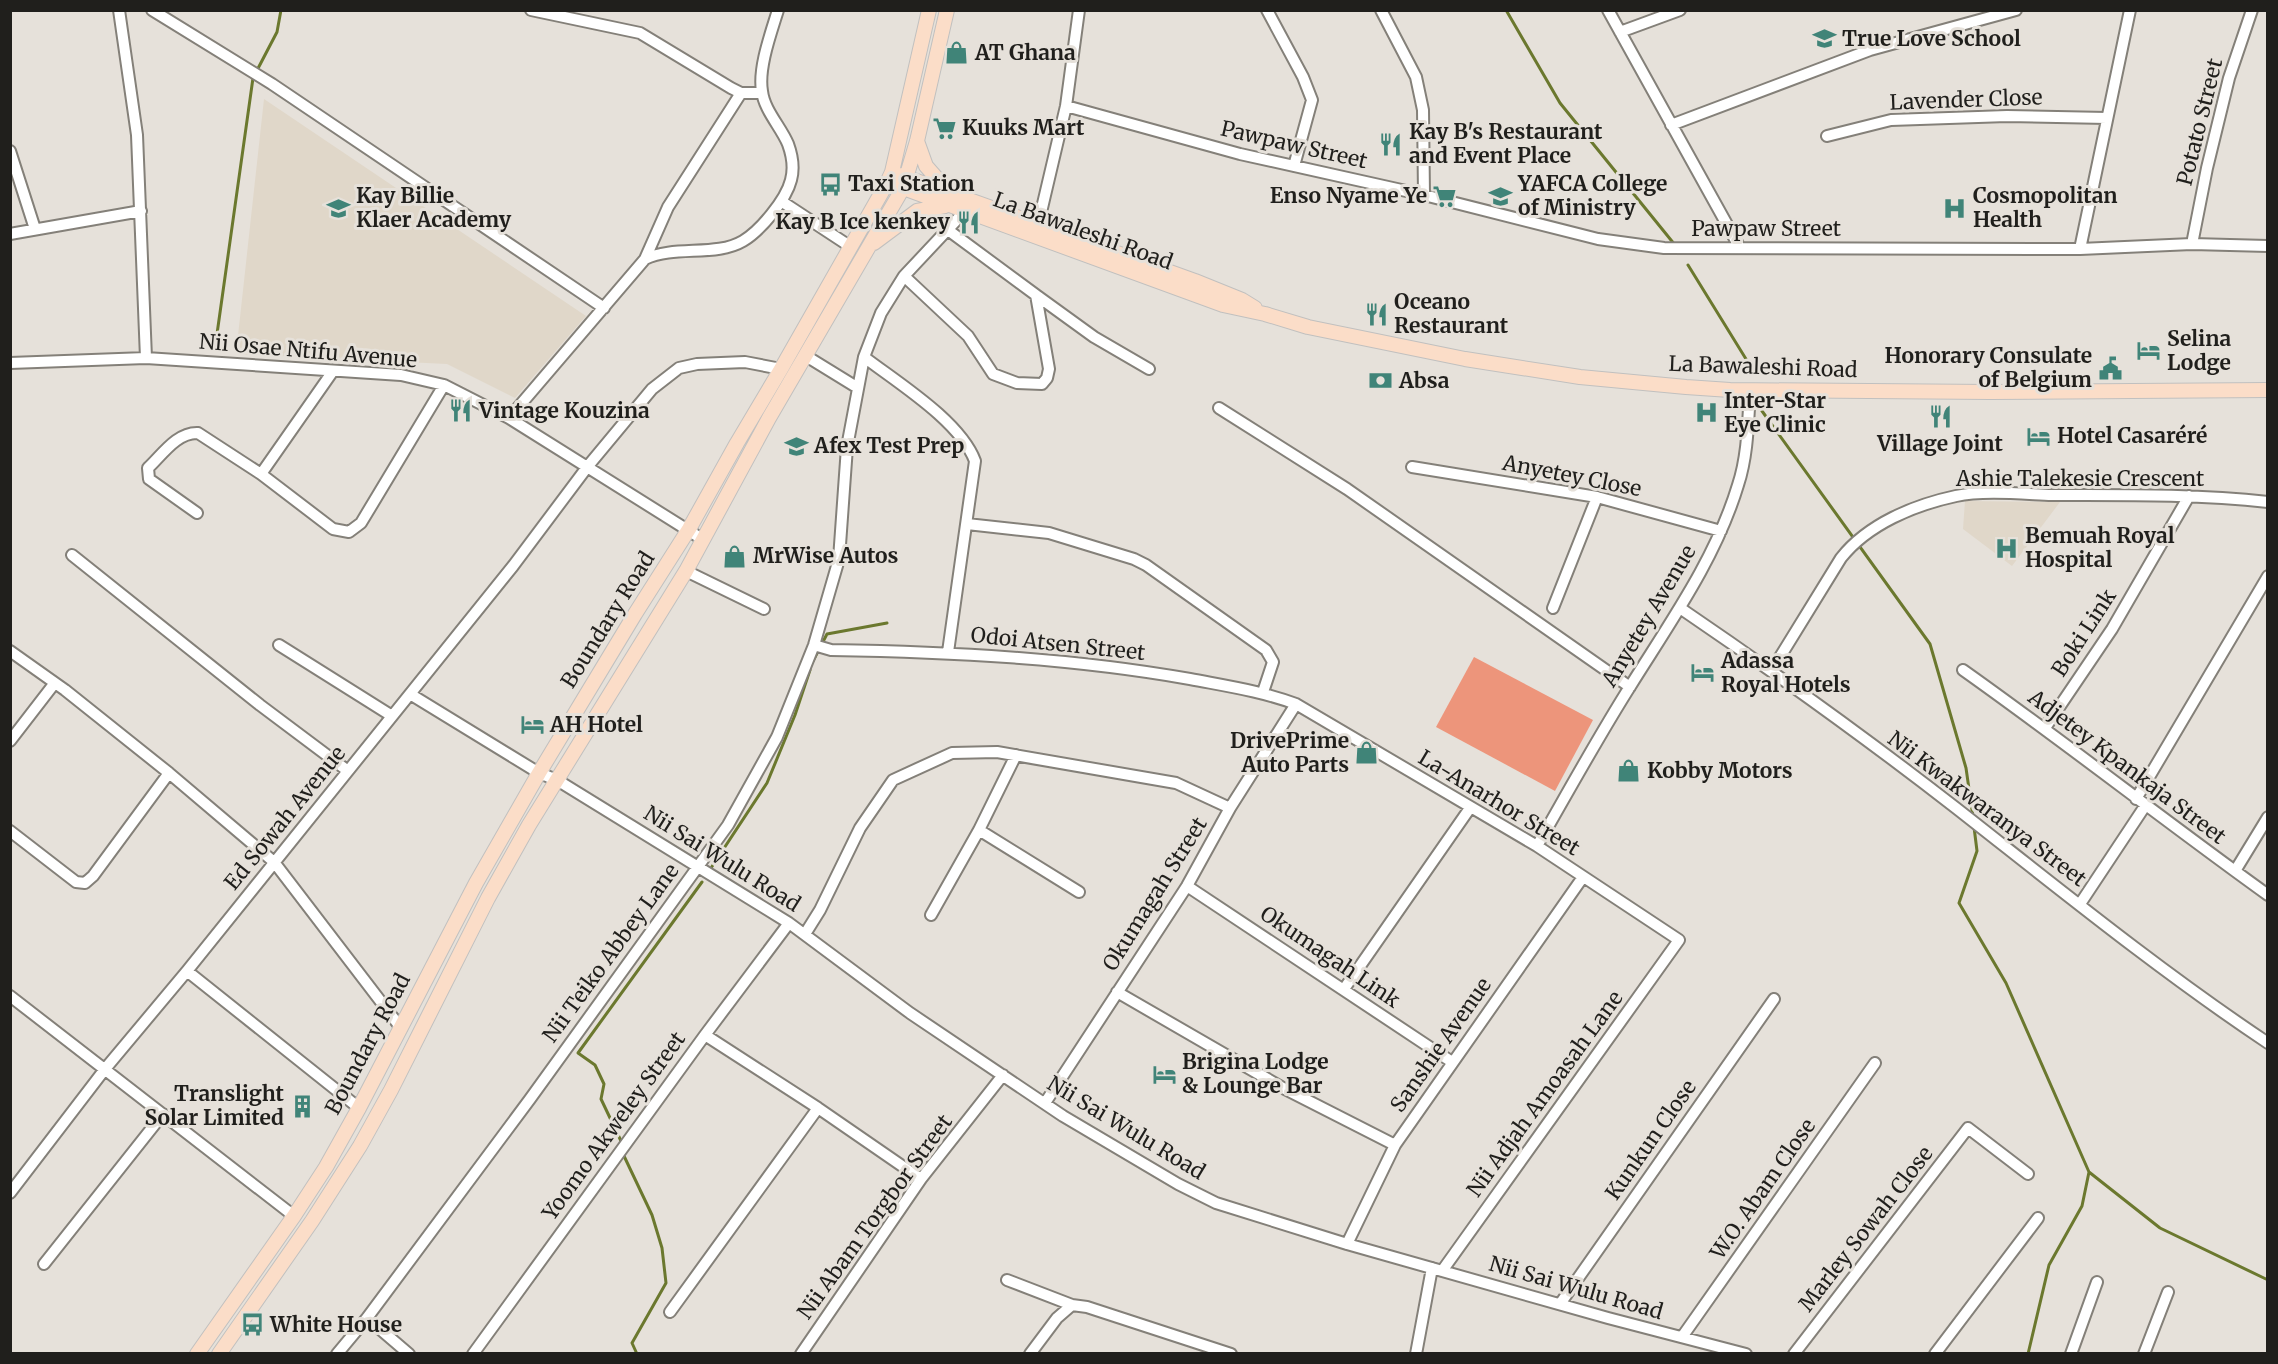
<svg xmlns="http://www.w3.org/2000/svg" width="2278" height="1364" font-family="Merriweather,serif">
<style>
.built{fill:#e0d7c9}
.pitch{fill:#ed957b}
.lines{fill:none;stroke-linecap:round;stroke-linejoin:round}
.stream{stroke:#6b782e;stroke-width:3}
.minor-casing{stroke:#848079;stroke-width:14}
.major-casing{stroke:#c1c0bf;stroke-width:16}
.minor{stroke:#fff;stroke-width:10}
.major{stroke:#fbddc8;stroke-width:14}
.labels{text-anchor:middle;stroke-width:6;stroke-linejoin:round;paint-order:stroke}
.poi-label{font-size:21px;font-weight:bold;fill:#201f1c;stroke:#e6e1da;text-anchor:start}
.street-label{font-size:21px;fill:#201f1c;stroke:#e6e1da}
</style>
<rect width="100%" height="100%" fill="#e6e1da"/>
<!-- built -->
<path class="built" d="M 264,99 L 586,316 L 515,398 L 447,364 L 236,354 Z
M 1965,501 L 2060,502 L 2012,566 L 1963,529 Z"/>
<!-- pitch -->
<path class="pitch" d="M 1474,657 L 1593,720 L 1555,791 L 1436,727 Z"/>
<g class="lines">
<!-- stream -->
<path class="stream" d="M 1506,10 L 1560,103 L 1675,245
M 1688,265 L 1754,372
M 217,334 L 253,78 L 277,32 L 281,10
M 1762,411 L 1930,644 L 1966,768 L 1973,817
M 813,661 L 827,634 L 887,623
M 1974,827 L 1977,851 L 1959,903 L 2006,983 L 2089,1172 L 2160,1228 L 2268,1280
M 711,868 L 767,783 L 795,715 L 810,670
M 621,1141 L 601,1099 L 604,1084 L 595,1065 L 578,1053 L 702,882
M 624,1156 L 652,1215 L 662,1248 L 666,1283 L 632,1343 L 637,1354
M 2028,1354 L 2049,1265 L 2082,1206 L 2089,1172"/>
<defs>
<path id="minor" d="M 119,10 L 137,135 L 146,358
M 152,10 L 272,84 L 604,308
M 531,10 L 640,33 L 731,88 L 741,93 L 762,93
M 1267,10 L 1303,77 L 1312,100 L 1294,166
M 1381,10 L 1416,77 L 1423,110 L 1424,195
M 1608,10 L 1740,248
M 1620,32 L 1680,10
M 1066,106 L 1240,154 L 1424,195 L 1598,239 L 1664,248 L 2080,249 L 2192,244 L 2268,246
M 1671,125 L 1870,50 L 2016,10
M 1827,136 L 1891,120 L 2007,116 L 2107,118
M 10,151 L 35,229
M 781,201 L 851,247
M 1038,225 L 1066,106 L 1079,10
M 10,234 L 141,211
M 2192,244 L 2207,168 L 2229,78 L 2252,10
M 2080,249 L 2130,10
M 645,259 C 675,245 716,257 743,241 C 760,231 786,200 791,180 C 794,169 792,155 788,144 C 781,127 764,110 762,91 C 758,68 771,33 778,10
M 904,276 L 968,336 L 993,374 L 1017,383 L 1042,384 L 1047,378 L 1049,369 L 1036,295 L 948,230
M 1036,295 L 1094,337 L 1149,369
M 806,356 L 858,388
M 864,357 C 898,383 960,421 975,461 L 948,652
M 10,363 L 146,358 L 401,375 L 444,385 L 509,418 L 702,539
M 1219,408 L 1347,489 L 1630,687
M 509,418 L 645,259 L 668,207 L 741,93
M 1412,467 L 1597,497 L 1721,531
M 261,474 L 333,371
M 197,513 L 149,479 L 148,468 C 162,455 177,432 198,433 L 261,474 L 333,529 L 349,532 L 361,523 L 444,385
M 967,524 L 1049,533 L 1134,559 L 1146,565 L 1266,650 L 1273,662 L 1263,692
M 72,555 L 260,705 L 348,771
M 686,571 L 764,609
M 1553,608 L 1597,497
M 1680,608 C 1774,672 1866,738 1956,808 C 2058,888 2160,971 2268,1043
M 279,645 L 392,716
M 814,645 L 831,650 C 951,652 1071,658 1190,679 C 1226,686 1261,691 1296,704 L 1537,846 L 1679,940 L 1442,1271
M 10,651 L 65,690 L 169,773 L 274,862 L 401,1028
M 1772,670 L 1841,558 C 1868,524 1914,505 1956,496 C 1983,490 2024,494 2052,495 C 2124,495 2196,494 2268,502
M 1963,670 C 2066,743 2165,821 2268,895
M 410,694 L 539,773 L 557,780 L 789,923 L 910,1013 L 1063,1116 L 1178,1184 L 1216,1203 L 1347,1244 L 1608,1318 L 1746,1354
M 2045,728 L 2112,629 L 2189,496
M 10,741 L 54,684
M 2136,799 L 2268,576
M 979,830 L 1079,892
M 10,831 L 76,882 L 85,883 L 93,876 L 169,773
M 1537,846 C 1568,792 1598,737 1631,685 C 1671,621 1716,558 1738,485 C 1748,455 1748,421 1750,390
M 2235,871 L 2268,817
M 1187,886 L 1452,1062
M 2080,904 L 2145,806
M 931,915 L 979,830 L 1016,755
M 805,934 L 820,910 L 860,828 L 893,780 L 952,753 L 997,752 L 1176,783 L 1230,808
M 187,971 L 359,1108
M 1344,989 L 1470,808
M 1117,992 L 1283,1088 L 1395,1145
M 10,996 L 294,1216
M 705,1035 L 818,1108 L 921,1179
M 1045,1103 L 1187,886 L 1230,808 L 1296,704
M 10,1193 L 105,1069 L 187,971 L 513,566 L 588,466 L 652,389 L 679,368 L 697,364 L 745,362 L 781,369
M 1347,1244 L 1395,1145 L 1583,877
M 44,1264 L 163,1114
M 1007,1280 L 1072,1305 L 1087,1307 L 1231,1354
M 1560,1304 L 1774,999
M 670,1312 L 818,1108
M 367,1318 L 409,1354
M 1682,1337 L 1875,1063
M 337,1354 L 367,1318 L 530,1099 L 728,825 L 777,737 L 814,645 L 839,559 L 847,447 L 864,357 L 881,313 L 904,276 L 965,211
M 473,1354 L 705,1035 L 789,923
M 801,1354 L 921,1179 L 1003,1075
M 1030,1354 L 1057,1318 L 1072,1305
M 1416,1354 L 1432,1268
M 1794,1354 L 1968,1128 L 2028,1174
M 1935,1354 L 2038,1218
M 2071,1354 L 2097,1282
M 2144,1354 L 2168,1292"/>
<path id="major" d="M 917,141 L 926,166 L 947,190
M 900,175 L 1195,281 L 1242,300 L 1255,308
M 895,185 L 1223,305 L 1265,314 L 1308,327 L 1465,359 L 1580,377 L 1686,387 L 1730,390 L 1990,392 L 2268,390
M 874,243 L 917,211 L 945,206
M 197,1354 L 294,1216 L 326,1167 L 359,1108 L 476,883 L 539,773 L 635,614 L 689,529 L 737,443 L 781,369 L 887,183 L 892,172 L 929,10
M 219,1354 L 312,1221 L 360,1146 L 391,1090 L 488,898 L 529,825 L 686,571 L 769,418 L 903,188 L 917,141 L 947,10"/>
</defs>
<!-- minor casing -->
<use href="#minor" class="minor-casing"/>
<!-- major casing -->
<use href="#major" class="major-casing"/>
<!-- minor -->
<use href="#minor" class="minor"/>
<!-- major -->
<use href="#major" class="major"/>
</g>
<!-- icons -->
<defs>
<symbol id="school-bare" viewBox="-9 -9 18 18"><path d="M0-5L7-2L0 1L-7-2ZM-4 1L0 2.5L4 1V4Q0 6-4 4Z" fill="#408478" stroke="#e6e1da" stroke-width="2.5" paint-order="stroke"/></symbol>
<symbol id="shop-bare" viewBox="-9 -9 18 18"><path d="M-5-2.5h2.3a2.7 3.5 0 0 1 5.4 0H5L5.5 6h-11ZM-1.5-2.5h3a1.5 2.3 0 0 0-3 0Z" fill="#408478" stroke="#e6e1da" stroke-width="2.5" paint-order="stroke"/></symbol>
<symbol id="supermarket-bare" viewBox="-9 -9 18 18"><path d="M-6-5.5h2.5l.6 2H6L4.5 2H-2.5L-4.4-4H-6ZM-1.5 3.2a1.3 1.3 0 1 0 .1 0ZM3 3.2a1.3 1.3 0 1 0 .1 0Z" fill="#408478" stroke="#e6e1da" stroke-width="2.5" paint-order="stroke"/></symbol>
<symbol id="restaurant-bare" viewBox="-9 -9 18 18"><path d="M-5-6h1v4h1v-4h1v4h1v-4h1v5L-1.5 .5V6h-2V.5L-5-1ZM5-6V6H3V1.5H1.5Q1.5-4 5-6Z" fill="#408478" stroke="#e6e1da" stroke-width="2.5" paint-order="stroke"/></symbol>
<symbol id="bus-bare" viewBox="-9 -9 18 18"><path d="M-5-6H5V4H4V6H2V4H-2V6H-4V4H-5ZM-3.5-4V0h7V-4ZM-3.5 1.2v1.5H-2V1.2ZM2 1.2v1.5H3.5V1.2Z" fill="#408478" stroke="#e6e1da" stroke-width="2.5" paint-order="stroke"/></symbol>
<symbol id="university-bare" viewBox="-9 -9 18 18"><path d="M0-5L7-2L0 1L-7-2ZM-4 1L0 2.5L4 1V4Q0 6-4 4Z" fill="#408478" stroke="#e6e1da" stroke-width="2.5" paint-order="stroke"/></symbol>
<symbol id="hospital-bare" viewBox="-9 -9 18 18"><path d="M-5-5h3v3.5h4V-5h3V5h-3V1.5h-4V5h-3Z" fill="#408478" stroke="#e6e1da" stroke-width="2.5" paint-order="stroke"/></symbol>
<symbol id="hotel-bare" viewBox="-9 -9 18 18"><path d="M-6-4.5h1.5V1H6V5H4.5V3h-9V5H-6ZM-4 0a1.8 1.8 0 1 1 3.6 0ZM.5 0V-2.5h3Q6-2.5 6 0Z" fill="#408478" stroke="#e6e1da" stroke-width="2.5" paint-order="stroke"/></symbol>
<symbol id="civic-bare" viewBox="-9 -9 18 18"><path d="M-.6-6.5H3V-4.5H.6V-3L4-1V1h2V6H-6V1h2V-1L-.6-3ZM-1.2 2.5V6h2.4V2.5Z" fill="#408478" stroke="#e6e1da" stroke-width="2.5" paint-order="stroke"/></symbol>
<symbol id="bank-bare" viewBox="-9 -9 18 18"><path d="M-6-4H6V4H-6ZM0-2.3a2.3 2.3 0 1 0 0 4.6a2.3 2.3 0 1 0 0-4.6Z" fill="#408478" stroke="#e6e1da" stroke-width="2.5" paint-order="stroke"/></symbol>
<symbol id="building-bare" viewBox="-9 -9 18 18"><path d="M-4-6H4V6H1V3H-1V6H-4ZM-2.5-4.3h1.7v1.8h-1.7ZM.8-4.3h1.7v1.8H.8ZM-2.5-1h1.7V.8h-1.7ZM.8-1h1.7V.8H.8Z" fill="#408478" stroke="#e6e1da" stroke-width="2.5" paint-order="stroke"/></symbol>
</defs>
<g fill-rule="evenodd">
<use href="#school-bare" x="1808" y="22" width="33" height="33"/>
<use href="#shop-bare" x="940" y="36" width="33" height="33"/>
<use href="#supermarket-bare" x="928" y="112" width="33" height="33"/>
<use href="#restaurant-bare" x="1374" y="128" width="33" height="33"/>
<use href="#bus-bare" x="814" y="168" width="33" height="33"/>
<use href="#supermarket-bare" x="1428" y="180" width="33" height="33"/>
<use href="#university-bare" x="1484" y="180" width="33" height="33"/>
<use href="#school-bare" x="322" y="192" width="33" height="33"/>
<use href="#hospital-bare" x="1938" y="192" width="33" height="33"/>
<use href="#restaurant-bare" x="952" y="206" width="33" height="33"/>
<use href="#restaurant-bare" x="1360" y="298" width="33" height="33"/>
<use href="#hotel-bare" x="2132" y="334" width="33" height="33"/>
<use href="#civic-bare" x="2094" y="352" width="33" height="33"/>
<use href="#bank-bare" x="1364" y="364" width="33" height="33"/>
<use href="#restaurant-bare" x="444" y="394" width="33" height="33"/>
<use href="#hospital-bare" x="1690" y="396" width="33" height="33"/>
<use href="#restaurant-bare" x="1924" y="400" width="33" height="33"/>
<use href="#hotel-bare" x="2022" y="420" width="33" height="33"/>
<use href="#school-bare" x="780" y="430" width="33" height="33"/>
<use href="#hospital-bare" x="1990" y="532" width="33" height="33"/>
<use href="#shop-bare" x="718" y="540" width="33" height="33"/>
<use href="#hotel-bare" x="1686" y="656" width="33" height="33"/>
<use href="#hotel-bare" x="516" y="708" width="33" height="33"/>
<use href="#shop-bare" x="1350" y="736" width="33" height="33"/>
<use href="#shop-bare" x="1612" y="754" width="33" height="33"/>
<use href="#hotel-bare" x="1148" y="1058" width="33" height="33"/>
<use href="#building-bare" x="286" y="1090" width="33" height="33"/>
<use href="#bus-bare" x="236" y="1308" width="33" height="33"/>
</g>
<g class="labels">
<!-- poi labels -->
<g class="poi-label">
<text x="1842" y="46">True Love School</text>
<text x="975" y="60">AT Ghana</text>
<text x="962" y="135">Kuuks Mart</text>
<text x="1409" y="139">Kay B's Restaurant<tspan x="1409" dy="24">and Event Place</tspan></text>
<text x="848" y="191">Taxi Station</text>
<text x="1518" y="191">YAFCA College<tspan x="1518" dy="24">of Ministry</tspan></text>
<text x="356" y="203">Kay Billie<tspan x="356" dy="24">Klaer Academy</tspan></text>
<text x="1427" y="203" text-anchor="end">Enso Nyame Ye</text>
<text x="1973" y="203">Cosmopolitan<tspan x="1973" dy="24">Health</tspan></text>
<text x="950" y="229" text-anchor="end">Kay B Ice kenkey</text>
<text x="1394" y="309">Oceano<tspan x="1394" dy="24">Restaurant</tspan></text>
<text x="2167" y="346">Selina<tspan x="2167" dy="24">Lodge</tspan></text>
<text x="2092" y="363" text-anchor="end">Honorary Consulate<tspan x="2092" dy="24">of Belgium</tspan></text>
<text x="1399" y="388">Absa</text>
<text x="1724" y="408">Inter-Star<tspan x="1724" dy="24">Eye Clinic</tspan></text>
<text x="479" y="418">Vintage Kouzina</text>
<text x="2057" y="443">Hotel Casaréré</text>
<text x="1940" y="451" text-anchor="middle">Village Joint</text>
<text x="814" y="453">Afex Test Prep</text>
<text x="2025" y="543">Bemuah Royal<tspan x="2025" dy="24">Hospital</tspan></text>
<text x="753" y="563">MrWise Autos</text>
<text x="1721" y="668">Adassa<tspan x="1721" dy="24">Royal Hotels</tspan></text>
<text x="550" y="732">AH Hotel</text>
<text x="1349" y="748" text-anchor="end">DrivePrime<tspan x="1349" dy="24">Auto Parts</tspan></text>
<text x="1647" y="778">Kobby Motors</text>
<text x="1182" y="1069">Brigina Lodge<tspan x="1182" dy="24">&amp; Lounge Bar</tspan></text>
<text x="284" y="1101" text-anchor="end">Translight<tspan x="284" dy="24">Solar Limited</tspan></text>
<text x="270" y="1332">White House</text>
</g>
<!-- street labels -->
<g class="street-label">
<text transform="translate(1966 100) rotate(-2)" y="7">Lavender Close</text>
<text transform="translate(2200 122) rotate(-76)" y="7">Potato Street</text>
<text transform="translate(1294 145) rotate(13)" y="7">Pawpaw Street</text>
<text x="1766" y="236">Pawpaw Street</text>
<text transform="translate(1083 231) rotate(20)" y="7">La Bawaleshi Road</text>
<text transform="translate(308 351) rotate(5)" y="7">Nii Osae Ntifu Avenue</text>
<text transform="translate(1763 367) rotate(2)" y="7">La Bawaleshi Road</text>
<text transform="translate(1572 476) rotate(11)" y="7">Anyetey Close</text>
<text x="2080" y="486">Ashie Talekesie Crescent</text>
<text transform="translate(1649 616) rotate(-59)" y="7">Anyetey Avenue</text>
<text transform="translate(608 620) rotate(-58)" y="7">Boundary Road</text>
<text transform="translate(2084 633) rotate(-57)" y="7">Boki Link</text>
<text transform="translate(1058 644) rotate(6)" y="7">Odoi Atsen Street</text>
<text transform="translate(2127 767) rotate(37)" y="7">Adjetey Kpankaja Street</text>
<text transform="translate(1499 803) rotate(31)" y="7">La-Anarhor Street</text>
<text transform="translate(1987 809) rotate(37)" y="7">Nii Kwakwaranya Street</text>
<text transform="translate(285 818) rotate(-51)" y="7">Ed Sowah Avenue</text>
<text transform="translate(722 859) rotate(32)" y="7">Nii Sai Wulu Road</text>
<text transform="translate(1155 894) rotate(-58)" y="7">Okumagah Street</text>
<text transform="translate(611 953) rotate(-54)" y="7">Nii Teiko Abbey Lane</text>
<text transform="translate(1330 957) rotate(34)" y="7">Okumagah Link</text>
<text transform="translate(368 1044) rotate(-62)" y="7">Boundary Road</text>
<text transform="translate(1441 1045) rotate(-55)" y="7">Sanshie Avenue</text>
<text transform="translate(1545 1094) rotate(-54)" y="7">Nii Adjah Amoasah Lane</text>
<text transform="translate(614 1126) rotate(-54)" y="7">Yoomo Akweley Street</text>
<text transform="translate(1126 1128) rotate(31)" y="7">Nii Sai Wulu Road</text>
<text transform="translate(1651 1140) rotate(-55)" y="7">Kunkun Close</text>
<text transform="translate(1763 1189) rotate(-55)" y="7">W.O. Abam Close</text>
<text transform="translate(875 1217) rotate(-54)" y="7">Nii Abam Torgbor Street</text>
<text transform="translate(1866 1229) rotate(-52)" y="7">Marley Sowah Close</text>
<text transform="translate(1576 1288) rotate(16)" y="7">Nii Sai Wulu Road</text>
</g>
</g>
<!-- border -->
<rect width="2278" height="1364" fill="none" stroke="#201f1c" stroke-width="24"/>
</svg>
